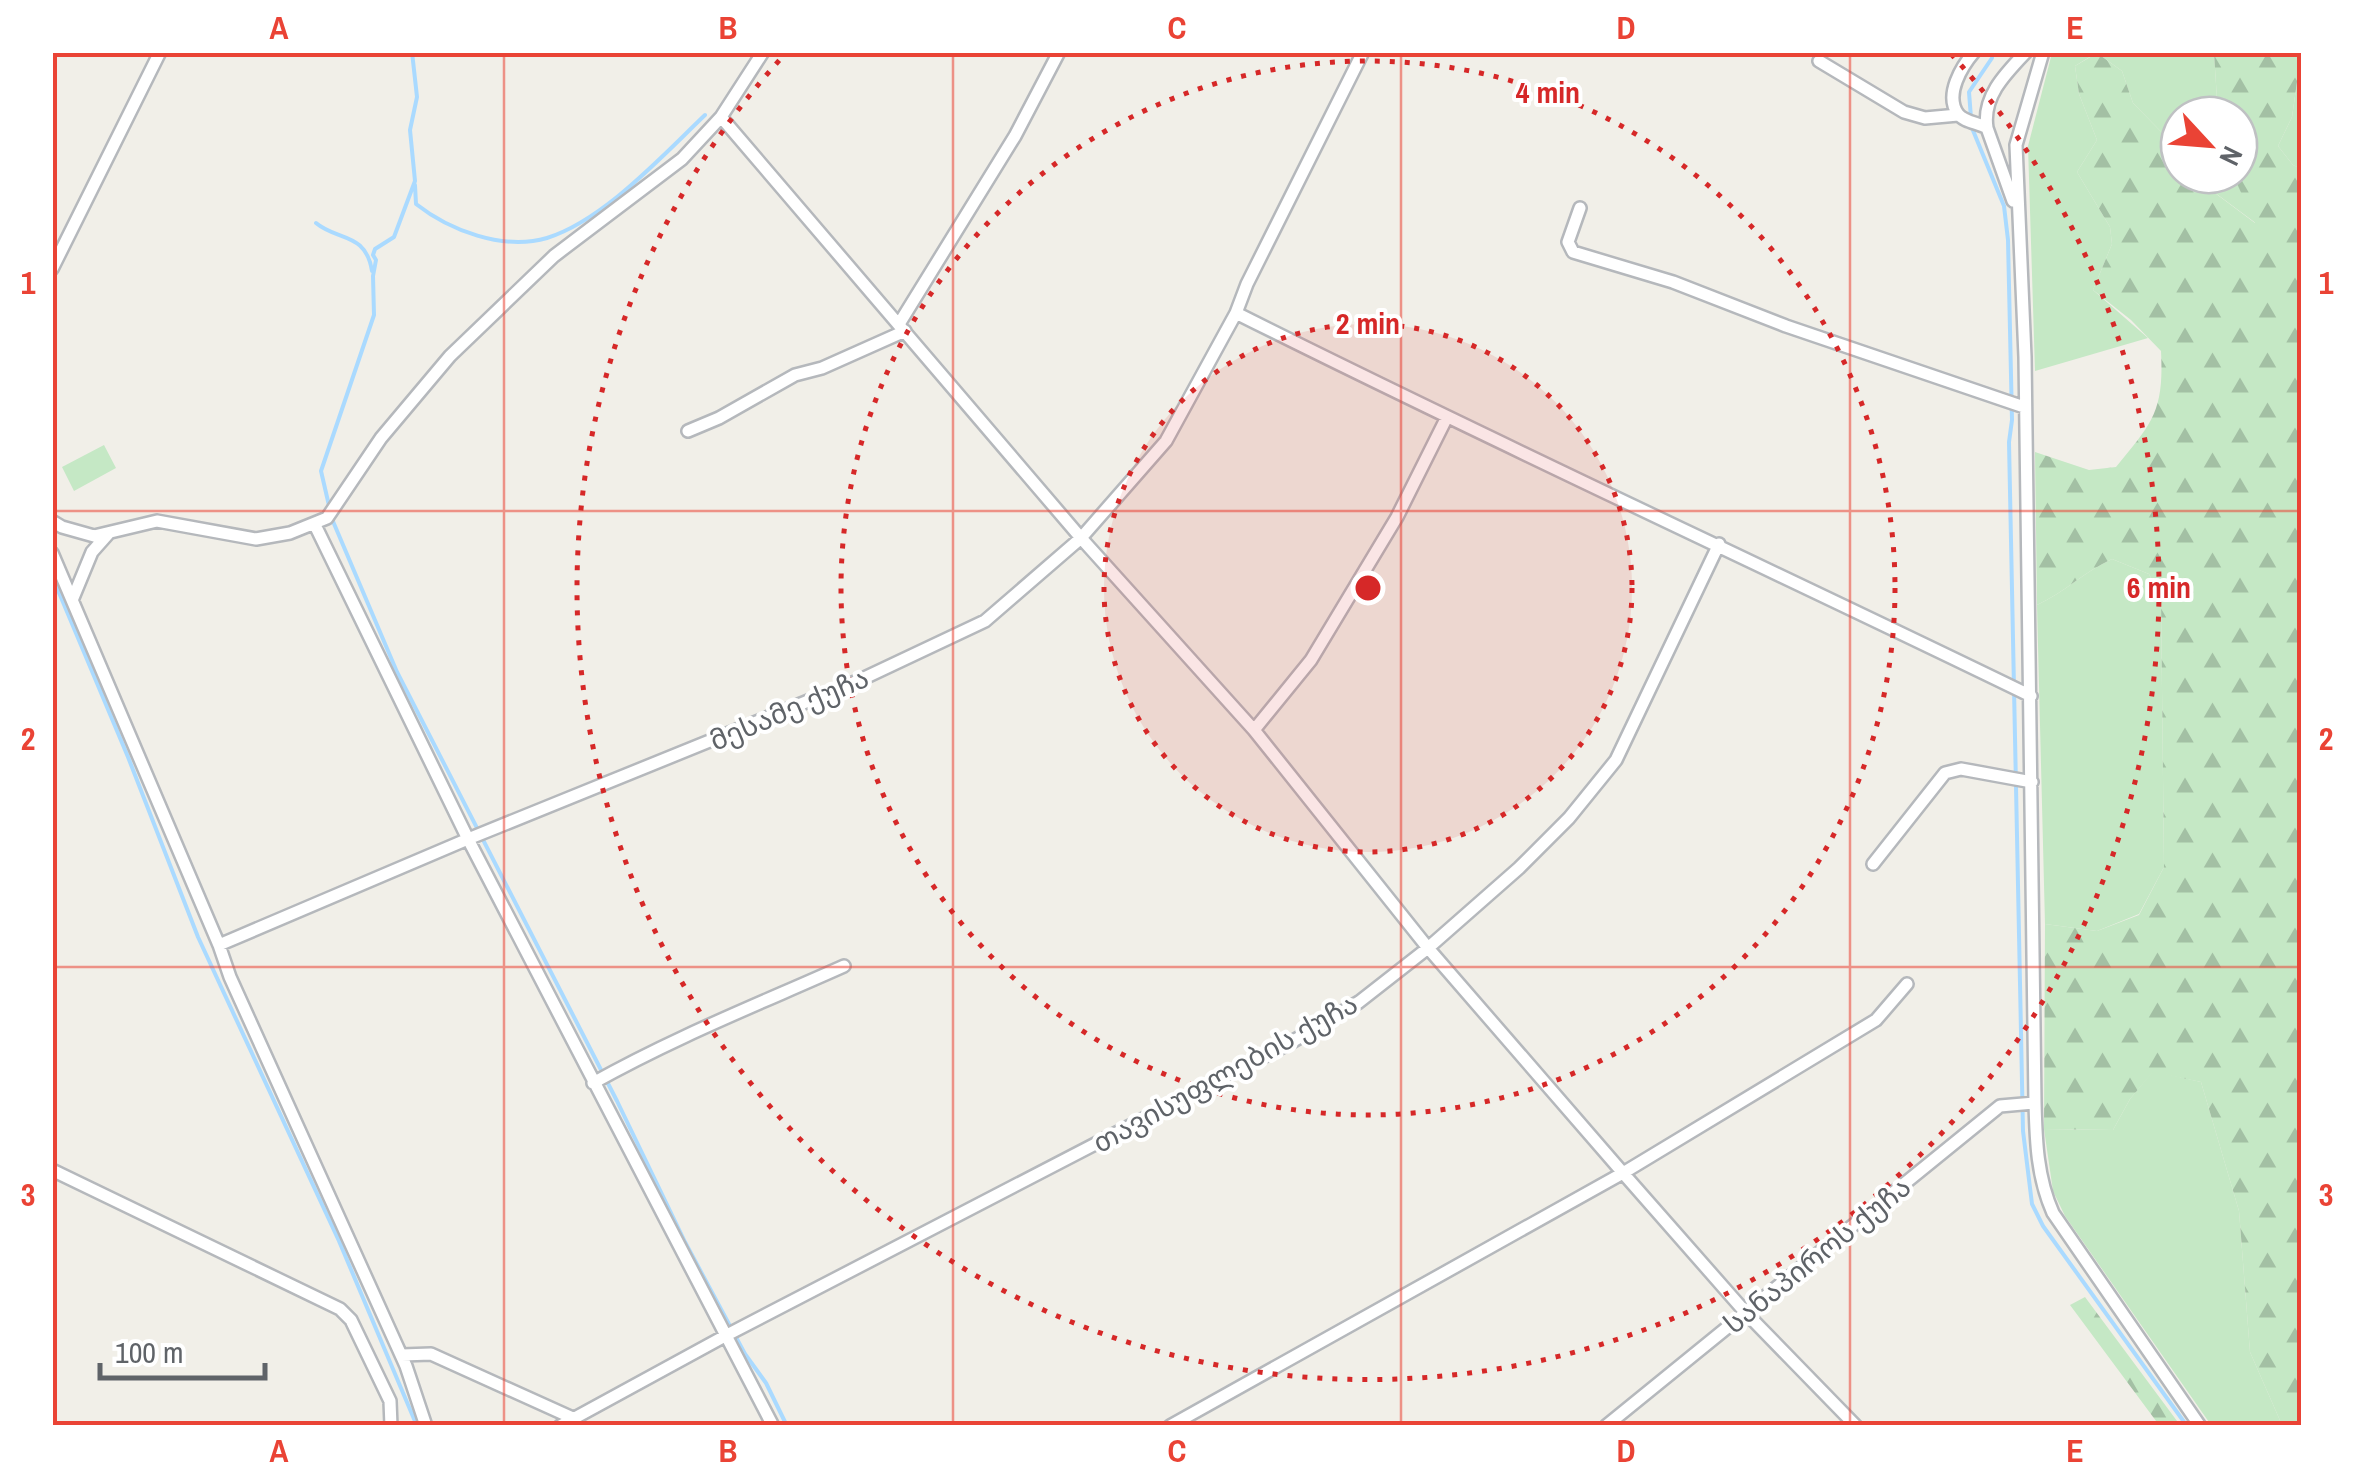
<svg xmlns="http://www.w3.org/2000/svg" width="2354" height="1478" font-family="'Archivo Narrow','Noto Sans Georgian',sans-serif">
<style>
.grass{fill:#c5e8c5}
.forest{fill:url(#forest-firs)}
.lines{fill:none;stroke-linecap:round;stroke-linejoin:round}
.stream{stroke:#aadaff;stroke-width:4}
.minor-casing{stroke:#b5b8bc;stroke-width:16}
.minor{stroke:#fff;stroke-width:11}
.grid{fill:none;stroke:#ea4335;stroke-width:2.5;stroke-opacity:0.55}
.ring{fill:none;stroke:#d62828;stroke-width:5;stroke-dasharray:5 10}
.labels{text-anchor:middle;stroke-width:8;stroke-linejoin:round;paint-order:stroke}
.street-label{font-size:28px;fill:#5f6368;stroke:#fff}
.centre{fill:#d62828;stroke:#fff;stroke-width:5}
.ring-label{font-size:30px;text-anchor:middle;font-weight:bold;fill:#d62828;stroke:#fff;stroke-width:8;stroke-linejoin:round;paint-order:stroke}
.neatline{fill:none;stroke:#ea4335;stroke-width:4}
.grid-label{font-size:32px;text-anchor:middle;font-weight:bold;fill:#ea4335}
</style>
<defs>
<pattern id="forest-firs" width="22" height="20" patternUnits="userSpaceOnUse" patternTransform="scale(2.5)"><rect width="22" height="20" fill="#c5e8c5"/><path d="M5 1l3.5 6h-7zM16 11l3.5 6h-7z" fill="#a3c0a4"/></pattern>
</defs>
<rect width="100%" height="100%" fill="#f1efe8"/>
<!-- grass -->
<path class="grass" d="M 2052,53 L 2096,53 L 2075,66 L 2079,94 L 2097,140 L 2077,172 L 2110,227 L 2112,244 L 2093,290 L 2148,338 L 2035,371 L 2028,146 Z
M 2097,53 L 2214,53 L 2218,115 L 2179,115 L 2179,155 L 2175,146 L 2133,103 L 2122,71 Z
M 2299,53 L 2301,53 L 2301,169 L 2293,165 L 2278,146 L 2292,117 L 2300,61 Z
M 2191,175 L 2233,175 L 2257,224 Z
M 104,445 L 116,468 L 74,491 L 62,467 Z
M 2112,559 L 2149,574 L 2161,599 L 2164,867 L 2139,914 L 2097,931 L 2045,924 L 2037,605 C 2065,592 2084,572 2112,559 Z
M 2153,1071 L 2201,1082 L 2239,1211 L 2250,1352 L 2282,1425 L 2211,1425 L 2065,1216 L 2053,1191 L 2044,1129 L 2113,1130 L 2130,1099 Z"/>
<!-- forest -->
<path class="forest" d="M 2097,53 L 2122,71 L 2133,103 L 2175,146 L 2179,155 L 2179,175 L 2191,175 L 2255,223 L 2233,175 L 2239,175 L 2239,115 L 2218,115 L 2214,53 L 2299,53 L 2300,61 L 2292,117 L 2278,146 L 2293,165 L 2302,169 L 2301,1425 L 2282,1425 L 2250,1352 L 2239,1211 L 2201,1082 L 2153,1072 L 2130,1099 L 2113,1130 L 2044,1129 L 2045,924 L 2097,931 L 2139,915 L 2164,867 L 2161,599 L 2149,574 L 2112,559 C 2084,572 2065,592 2037,605 L 2035,452 L 2089,470 L 2116,467 C 2153,422 2164,411 2161,351 L 2131,320 L 2093,290 L 2112,244 L 2110,227 L 2077,172 L 2097,140 L 2079,94 L 2075,66 Z
M 2085,1297 L 2180,1425 L 2159,1425 L 2070,1305 Z"/>
<g class="lines">
<!-- stream -->
<path class="stream" d="M 1971,118 L 1969,92 L 1992,58
M 1972,128 L 2004,206 L 2008,240 L 2012,420 L 2009,442 L 2023,1131 L 2032,1204 L 2043,1226 L 2187,1426
M 415,185 L 416,204 C 449,230 503,251 547,238 C 604,220 662,156 705,115
M 316,223 C 337,241 366,232 372,271
M 330,510 L 321,471 L 374,315 L 373,276 L 376,260 L 373,255 L 375,249 L 394,237 L 415,181 L 410,130 L 417,97 L 412,52
M 332,519 L 397,672 L 617,1101 L 685,1242 L 745,1354 L 766,1383 L 787,1426
M 52,576 L 128,757 L 198,937 L 339,1241 L 417,1426"/>
<defs>
<path id="minor" d="M 1974,52 C 1962,66 1944,95 1958,114 C 1964,122 1979,123 1987,128 L 2013,201
M 2043,52 L 2016,145 L 2025,357 L 2035,1103 C 2036,1141 2037,1177 2053,1213 L 2200,1426
M 1819,61 L 1904,112 L 1925,118 L 1958,115
M 721,117 L 1081,538 L 1254,730 L 1428,948 L 1623,1173 L 1746,1313 L 1856,1426
M 1987,128 C 1982,97 2005,74 2026,52
M 1580,208 L 1568,242 L 1573,252 L 1673,282 L 1786,326 L 2024,407
M 52,269 L 160,52
M 1236,313 C 1499,445 1766,567 2031,696
M 899,324 L 1015,136 L 1059,52
M 688,431 L 719,418 L 795,375 L 822,368 L 905,331
M 52,521 L 62,527 L 94,536 L 157,521 L 256,539 L 290,533 L 327,518 L 381,438 L 450,356 L 554,256 L 682,159 L 721,117 L 763,52
M 315,525 L 468,839 L 773,1426
M 52,553 L 219,945 L 230,977 L 406,1366 L 426,1426
M 73,598 L 92,552 L 108,534
M 1254,730 L 1311,660 L 1397,517 L 1446,419
M 1873,864 L 1945,773 L 1961,769 L 2032,782
M 219,945 L 468,839 L 860,680 L 985,621 L 1081,538 L 1166,441 L 1236,313 L 1247,284 L 1363,52
M 593,1083 C 675,1037 759,1004 844,966
M 52,1170 L 340,1309 L 351,1320 L 390,1401 L 391,1426
M 402,1355 L 431,1354 L 575,1419
M 560,1426 L 725,1336 L 1290,1043 L 1359,1002 L 1428,948 L 1519,868 L 1569,818 L 1616,760 L 1719,544
M 1170,1426 L 1623,1173 L 1876,1020 L 1907,984
M 1606,1426 L 2000,1106 L 2035,1103"/>
</defs>
<!-- minor casing -->
<use href="#minor" class="minor-casing"/>
<!-- minor -->
<use href="#minor" class="minor"/>
</g>
<!-- grid -->
<path class="grid" d="M 504,52 L 504,1426M 953,52 L 953,1426M 1401,52 L 1401,1426M 1850,52 L 1850,1426M 52,511 L 2302,511M 52,967 L 2302,967"/>
<!-- distance rings -->
<circle cx="1368" cy="588" r="264" fill="#d62828" fill-opacity=".12"/>
<g class="ring">
<circle cx="1368" cy="588" r="264"/>
<circle cx="1368" cy="588" r="527"/>
<path d="M1951 54A791 791 0 1 1 785 54"/>
</g>
<g class="labels">
<!-- street labels -->
<g class="street-label">
<text transform="translate(789 709) rotate(-23)" y="10">მესამე ქუჩა</text>
<text transform="translate(1225 1073) rotate(-29)" y="10">თავისუფლების ქუჩა</text>
<text transform="translate(1817 1255) rotate(-39)" y="10">სანაპიროს ქუჩა</text>
</g>
</g>
<circle cx="1368" cy="588" r="15" class="centre"/>
<g class="ring-label">
<text x="1548" y="103">4 min</text>
<text x="1368" y="334">2 min</text>
<text x="2159" y="598">6 min</text>
</g>
<!-- border -->
<rect width="2354" height="1478" fill="none" stroke="#ffffff" stroke-width="110"/>
<!-- north arrow -->
<g transform="translate(2209 145) rotate(116)"><circle r="48" fill="#ffffff" stroke="#bfc1c3" stroke-width="2.5"/>
<path d="M0-8L18 38L0 25L-18 38Z" fill="#ea4335"/>
<text y="-15" font-size="28" font-weight="bold" text-anchor="middle" fill="#5f6368">N</text>
</g>
<!-- scale -->
<path d="M100 1363v15h165v-15" fill="none" stroke="#5f6368" stroke-width="5"/>
<text x="115" y="1363" font-size="30" fill="#5f6368" stroke="#ffffff" stroke-width="8" paint-order="stroke">100 m</text>
<rect x="55" y="55" width="2244" height="1368" class="neatline"/>
<g class="grid-label">
<text x="279" y="39">A</text>
<text x="728" y="39">B</text>
<text x="1177" y="39">C</text>
<text x="1626" y="39">D</text>
<text x="2075" y="39">E</text>
<text x="28" y="294">1</text>
<text x="2326" y="294">1</text>
<text x="28" y="750">2</text>
<text x="2326" y="750">2</text>
<text x="28" y="1206">3</text>
<text x="2326" y="1206">3</text>
<text x="279" y="1462">A</text>
<text x="728" y="1462">B</text>
<text x="1177" y="1462">C</text>
<text x="1626" y="1462">D</text>
<text x="2075" y="1462">E</text>
</g>
</svg>
